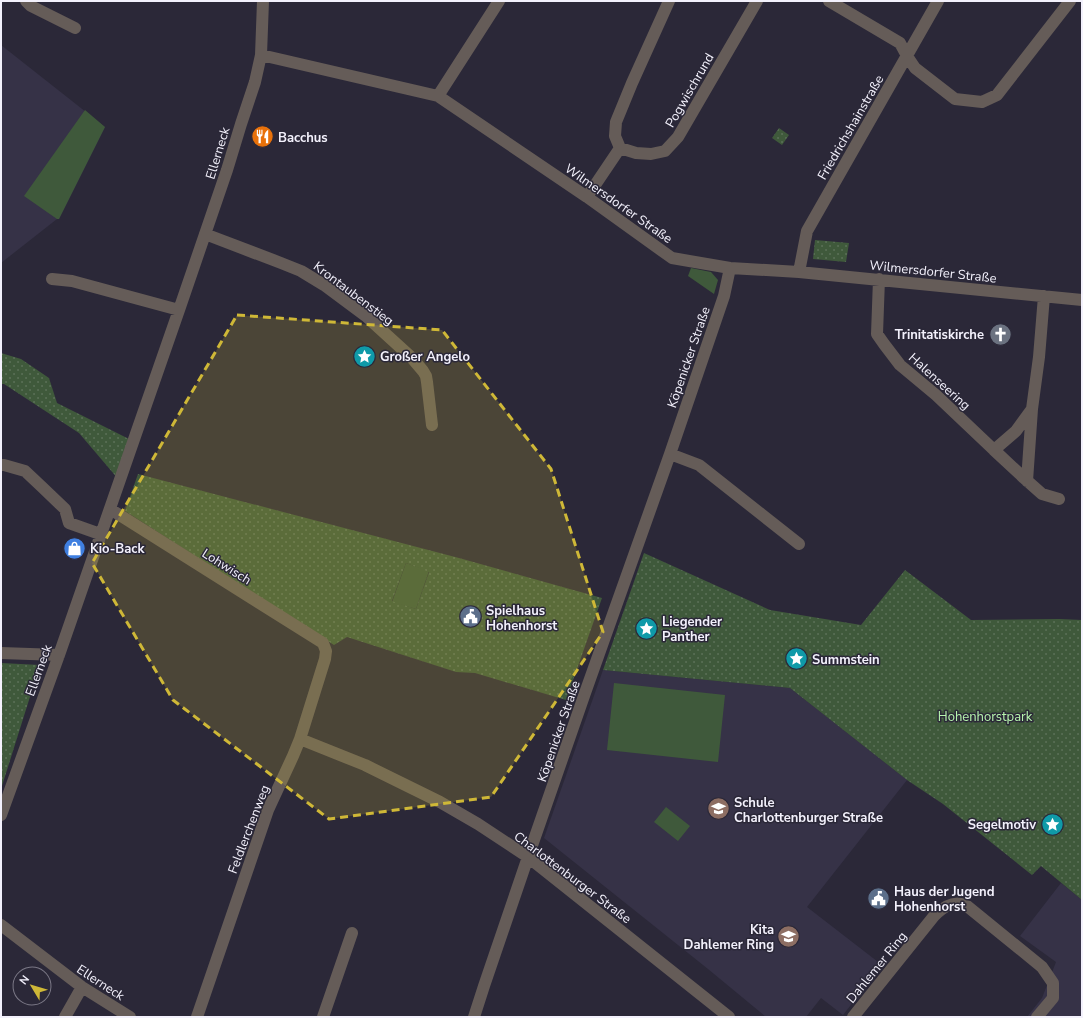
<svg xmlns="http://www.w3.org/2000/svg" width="1083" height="1018" font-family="'Nunito Sans',sans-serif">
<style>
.built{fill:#363247}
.grass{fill:#3f593b}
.park{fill:url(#park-dots);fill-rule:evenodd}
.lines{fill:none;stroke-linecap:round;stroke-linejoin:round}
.minor{stroke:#655c58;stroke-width:12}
.marked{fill:#cfb837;fill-opacity:0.2;stroke:#cfb837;stroke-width:3;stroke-dasharray:8 5;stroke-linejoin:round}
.labels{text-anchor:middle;stroke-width:3;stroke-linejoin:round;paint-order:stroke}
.street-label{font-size:13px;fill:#f3f1fc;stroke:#2b2838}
.poi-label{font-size:13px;font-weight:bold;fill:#f3f1fc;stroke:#2b2838;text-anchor:start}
.park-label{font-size:13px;fill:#b7f5ad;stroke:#2b2838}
</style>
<defs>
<pattern id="park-dots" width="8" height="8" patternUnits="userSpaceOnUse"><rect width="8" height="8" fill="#3f593b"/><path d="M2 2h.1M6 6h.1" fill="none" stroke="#5b7158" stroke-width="1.8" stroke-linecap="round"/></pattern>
</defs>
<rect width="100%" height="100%" fill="#2b2838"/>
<!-- built -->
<path class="built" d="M 1,45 L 105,127 L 59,219 L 57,219 L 1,263 Z
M 603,670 L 790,688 L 907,780 L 807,907 L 882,965 L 843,1015 L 821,998 L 806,1017 L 766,1017 L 708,969 L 544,838 Z
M 1061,883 L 1082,900 L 1082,1017 L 1027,1017 L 1042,998 L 1056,962 L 1020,936 Z"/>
<!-- grass -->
<path class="grass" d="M 85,110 L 105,127 L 59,219 L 57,219 L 24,196 Z
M 691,268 L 711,272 L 718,280 L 714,294 L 688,276 Z
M 406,563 L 429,571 L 416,609 L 392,602 Z
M 614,683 L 725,695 L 718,762 L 607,750 Z
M 666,807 L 690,826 L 678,841 L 654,822 Z"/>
<!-- park -->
<path class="park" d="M 779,128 L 789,135 L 782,145 L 772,138 Z
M 815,240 L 849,243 L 846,262 L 813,259 Z
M 1,353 L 21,359 L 49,378 L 57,403 L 133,441 L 119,480 L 79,433 L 4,384 L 1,384 Z
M 138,474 L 459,558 L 602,598 L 566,700 L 475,673 L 456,672 L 347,637 L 334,645 L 125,511 ZM 406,563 L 429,572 L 416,609 L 392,601 Z
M 644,553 L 770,610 L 861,625 L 905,570 L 971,620 L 1059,619 L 1082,620 L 1082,900 L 1041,866 L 1032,875 L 943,804 L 907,780 L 790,688 L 603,670 Z
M 1,663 L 40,665 L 1,789 Z"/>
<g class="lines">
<!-- minor -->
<path class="minor" d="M 26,1 L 31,6 L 75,28
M 669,1 L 632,83 L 616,122 L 615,136 L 620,148 L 636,153 L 651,154 L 665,151 L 678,137 L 757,1
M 829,1 L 900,43 L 907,56 L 915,68 L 955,99 L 982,102 L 997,95 L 1070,1
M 261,55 L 438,96 L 587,197 L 672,258 L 730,268 L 799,272 L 1082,300
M 438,96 L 499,1
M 587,197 L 620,148
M 205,234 L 281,263 L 301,271 L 324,285 L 367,317 L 412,358 L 423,371 L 426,376 L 427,382 L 432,425
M 799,272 L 807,231 L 938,1
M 52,279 L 72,281 L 179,310
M 879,279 L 877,334 L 884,344 L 900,365 L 936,395 L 994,450 L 1016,431 L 1032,409 L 1039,357 L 1044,296
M 994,450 L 1024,478 L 1042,494 L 1059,499
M 670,454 L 699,465 L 799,544
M 1,465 L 4,465 L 25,471 L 42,487 L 65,509 L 69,523 L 100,534
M 1027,481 L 1032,409
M 110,509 L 323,643 L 326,651 L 325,659 L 300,739 L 293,756 L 268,810 L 197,1017
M 1,653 L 59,655
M 300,739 L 365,765 L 440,802 L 478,824 L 528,857 L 729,1017
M 1,815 L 59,655 L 179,310 L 227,170 L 241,124 L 255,82 L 261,55 L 263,1
M 1,925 L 82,987 L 130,1017
M 65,1017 L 82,987
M 323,1017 L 352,933
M 474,1017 L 484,986 L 528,857 L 585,693 L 670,454 L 724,296 L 730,268
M 853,1017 L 934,916 C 943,907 954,899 967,906 L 1042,967 L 1053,983 L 1053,998 L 1037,1017"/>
</g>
<!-- marked area -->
<path class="marked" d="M 237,315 L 442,330 L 551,469 L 603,632 L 491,797 L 329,819 L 173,700 L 92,563 Z"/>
<!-- icons -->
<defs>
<symbol id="restaurant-disc" viewBox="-11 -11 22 22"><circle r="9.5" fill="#e8710a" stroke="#2b2838"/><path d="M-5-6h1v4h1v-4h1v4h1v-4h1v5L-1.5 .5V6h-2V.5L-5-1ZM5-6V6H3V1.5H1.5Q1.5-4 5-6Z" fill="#fff"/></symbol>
<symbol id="church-disc" viewBox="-11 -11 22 22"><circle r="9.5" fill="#6b7280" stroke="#2b2838"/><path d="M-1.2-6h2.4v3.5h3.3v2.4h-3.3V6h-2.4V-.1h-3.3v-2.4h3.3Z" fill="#fff"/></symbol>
<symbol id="sight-disc" viewBox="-11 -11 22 22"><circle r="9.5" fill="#0f9aa8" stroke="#2b2838"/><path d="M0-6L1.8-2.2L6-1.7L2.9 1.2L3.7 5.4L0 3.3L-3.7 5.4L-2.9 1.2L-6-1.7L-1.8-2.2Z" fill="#fff"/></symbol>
<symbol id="shop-disc" viewBox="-11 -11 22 22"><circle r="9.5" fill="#3f7fe0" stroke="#2b2838"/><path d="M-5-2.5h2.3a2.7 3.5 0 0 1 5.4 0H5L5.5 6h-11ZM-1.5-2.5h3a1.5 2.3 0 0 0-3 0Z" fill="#fff"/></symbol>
<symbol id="civic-disc" viewBox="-11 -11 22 22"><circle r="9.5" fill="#5c6f8a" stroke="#2b2838"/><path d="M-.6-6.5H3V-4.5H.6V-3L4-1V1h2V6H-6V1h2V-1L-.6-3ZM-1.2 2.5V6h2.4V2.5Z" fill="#fff"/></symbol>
<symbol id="school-disc" viewBox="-11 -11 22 22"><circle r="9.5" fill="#8d6e63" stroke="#2b2838"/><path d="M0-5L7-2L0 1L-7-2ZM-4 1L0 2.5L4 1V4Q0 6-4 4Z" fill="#fff"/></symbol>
</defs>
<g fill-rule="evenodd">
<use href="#restaurant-disc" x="250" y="124" width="25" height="25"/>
<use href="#church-disc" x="988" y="322" width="25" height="25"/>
<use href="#sight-disc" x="352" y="344" width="25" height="25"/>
<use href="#shop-disc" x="62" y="536" width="25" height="25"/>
<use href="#civic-disc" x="458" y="604" width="25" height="25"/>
<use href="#sight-disc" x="634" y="616" width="25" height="25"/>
<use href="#sight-disc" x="784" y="646" width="25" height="25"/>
<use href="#school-disc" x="706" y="796" width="25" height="25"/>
<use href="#sight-disc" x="1040" y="812" width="25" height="25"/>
<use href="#civic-disc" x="866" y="886" width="25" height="25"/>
<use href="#school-disc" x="776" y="924" width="25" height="25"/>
</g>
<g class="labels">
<!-- street labels -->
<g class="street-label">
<text transform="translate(689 90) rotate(-60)" y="5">Pogwischrund</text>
<text transform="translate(850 127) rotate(-60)" y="5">Friedrichshainstraße</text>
<text transform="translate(217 153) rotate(-73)" y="5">Ellerneck</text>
<text transform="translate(619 203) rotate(35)" y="5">Wilmersdorfer Straße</text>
<text transform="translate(933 271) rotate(6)" y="5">Wilmersdorfer Straße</text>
<text transform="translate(354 293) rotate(37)" y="5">Krontaubenstieg</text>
<text transform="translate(688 357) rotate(-71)" y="5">Köpenicker Straße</text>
<text transform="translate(940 381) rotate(42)" y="5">Halenseering</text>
<text transform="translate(227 566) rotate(32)" y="5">Lohwisch</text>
<text transform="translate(38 670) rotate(-70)" y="5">Ellerneck</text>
<text transform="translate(558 731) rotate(-71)" y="5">Köpenicker Straße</text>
<text transform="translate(248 829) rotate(-69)" y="5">Feldlerchenweg</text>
<text transform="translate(573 877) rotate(37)" y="5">Charlottenburger Straße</text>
<text transform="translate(876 967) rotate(-51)" y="5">Dahlemer Ring</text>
<text transform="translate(101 982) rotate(33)" y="5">Ellerneck</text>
</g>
<!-- poi labels -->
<g class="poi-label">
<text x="278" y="142">Bacchus</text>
<text x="984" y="339" text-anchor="end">Trinitatiskirche</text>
<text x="380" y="361">Großer Angelo</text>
<text x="90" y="553">Kio-Back</text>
<text x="486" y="615">Spielhaus<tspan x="486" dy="15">Hohenhorst</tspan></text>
<text x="662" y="626">Liegender<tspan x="662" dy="15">Panther</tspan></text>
<text x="812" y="664">Summstein</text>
<text x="734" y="807">Schule<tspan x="734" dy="15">Charlottenburger Straße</tspan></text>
<text x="1036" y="829" text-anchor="end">Segelmotiv</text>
<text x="894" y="896">Haus der Jugend<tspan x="894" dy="15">Hohenhorst</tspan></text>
<text x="774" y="934" text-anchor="end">Kita<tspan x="774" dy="15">Dahlemer Ring</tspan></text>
</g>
<!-- park labels -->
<g class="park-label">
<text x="985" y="721">Hohenhorstpark</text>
</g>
</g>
<!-- border -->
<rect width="1083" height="1018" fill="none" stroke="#f3f1fc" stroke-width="4"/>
<!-- north arrow -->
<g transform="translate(32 986) rotate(308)"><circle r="19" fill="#2b2838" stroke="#7b7886"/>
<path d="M0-3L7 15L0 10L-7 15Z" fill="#cfb837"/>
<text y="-6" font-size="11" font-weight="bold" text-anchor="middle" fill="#f3f1fc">N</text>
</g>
</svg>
